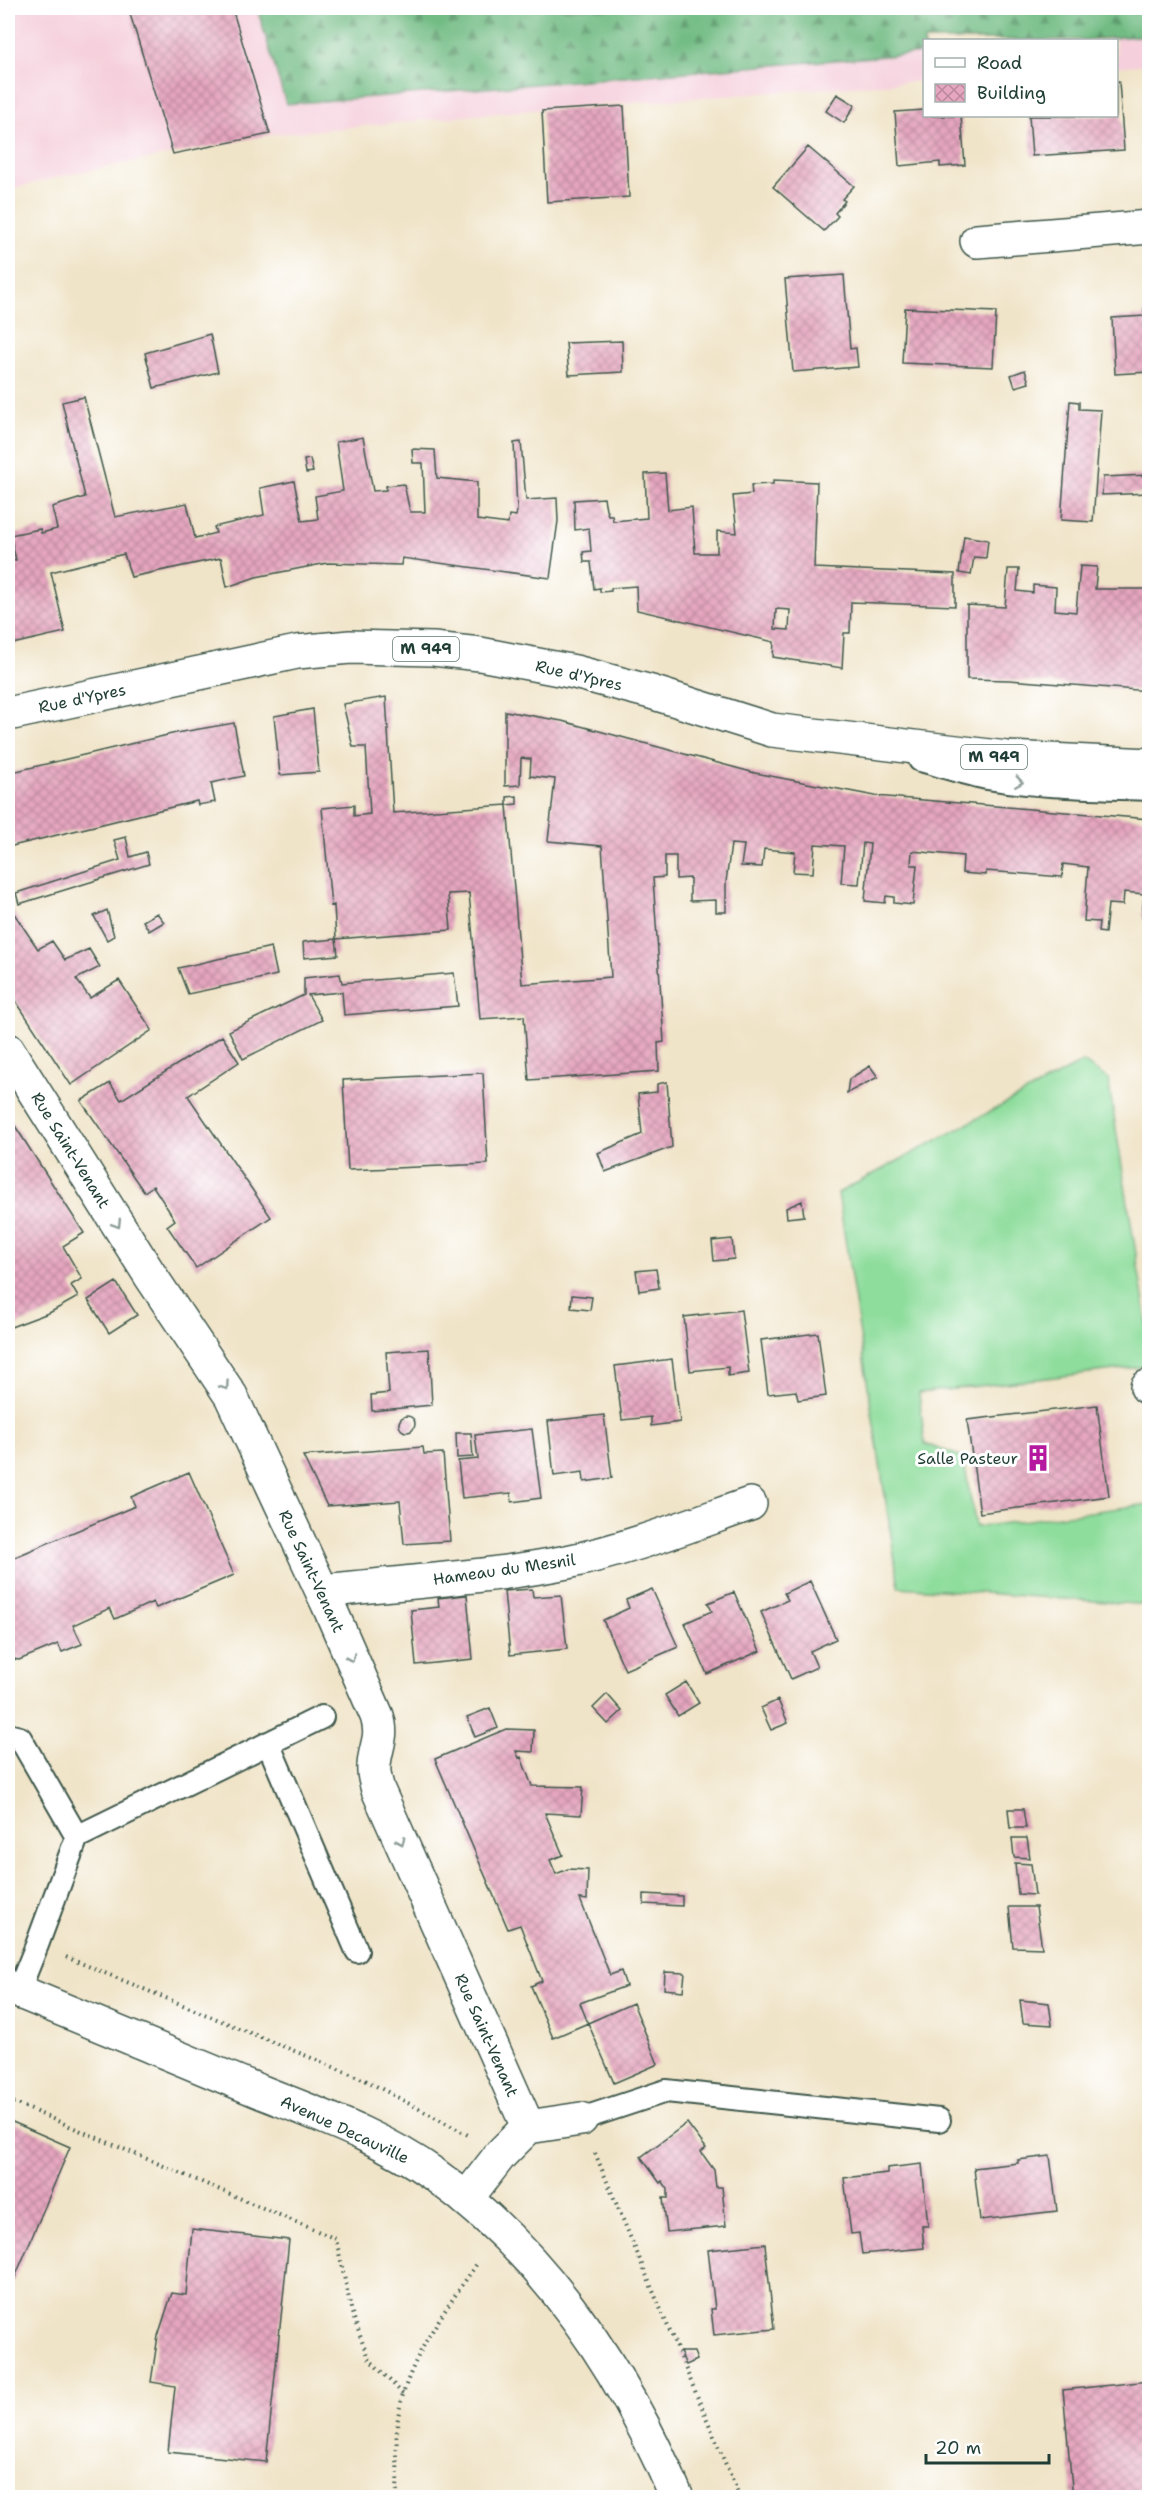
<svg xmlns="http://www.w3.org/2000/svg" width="1157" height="2505" font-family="'Shantell Sans',sans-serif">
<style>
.built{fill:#f5cfdb}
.grass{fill:#8edd9c;stroke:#568d68;stroke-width:1.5}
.forest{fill:url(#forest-firs);stroke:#487c5c;stroke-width:1.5}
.building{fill:url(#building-cross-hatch);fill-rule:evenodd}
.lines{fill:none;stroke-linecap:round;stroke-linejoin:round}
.service-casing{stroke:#3e564a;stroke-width:26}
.minor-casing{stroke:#3e564a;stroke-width:36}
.tertiary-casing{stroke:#3e564a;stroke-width:36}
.primary-casing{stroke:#3e564a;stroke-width:36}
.path{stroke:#3e564a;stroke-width:4;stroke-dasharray:1.5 4.5;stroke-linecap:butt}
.service{stroke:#fff;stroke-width:22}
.minor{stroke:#fff;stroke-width:33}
.tertiary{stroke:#fff;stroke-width:33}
.primary{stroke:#fff;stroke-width:33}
.oneway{stroke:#8f9e9a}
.labels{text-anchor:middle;stroke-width:6;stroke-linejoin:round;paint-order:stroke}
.shield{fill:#fff;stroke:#627771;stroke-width:1.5}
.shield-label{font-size:15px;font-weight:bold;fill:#1f3d34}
.street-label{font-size:16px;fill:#1f3d34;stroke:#fff}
.poi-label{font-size:16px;fill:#1f3d34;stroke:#fff;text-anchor:end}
</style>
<defs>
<pattern id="forest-firs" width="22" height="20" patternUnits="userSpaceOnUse" patternTransform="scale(1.5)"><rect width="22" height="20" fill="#72bc84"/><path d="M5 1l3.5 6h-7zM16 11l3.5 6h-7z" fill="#5d9a6d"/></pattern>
<pattern id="building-cross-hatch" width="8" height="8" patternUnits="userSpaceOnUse" patternTransform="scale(1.5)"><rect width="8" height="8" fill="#e6a6bf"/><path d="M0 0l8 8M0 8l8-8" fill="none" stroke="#ba889c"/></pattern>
</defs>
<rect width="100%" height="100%" fill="#fff"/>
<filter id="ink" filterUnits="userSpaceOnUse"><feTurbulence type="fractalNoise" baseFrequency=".0167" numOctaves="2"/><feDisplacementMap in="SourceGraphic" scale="12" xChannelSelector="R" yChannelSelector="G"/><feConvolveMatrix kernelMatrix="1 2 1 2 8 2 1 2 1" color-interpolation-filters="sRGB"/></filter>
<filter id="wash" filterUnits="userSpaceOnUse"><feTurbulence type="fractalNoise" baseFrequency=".008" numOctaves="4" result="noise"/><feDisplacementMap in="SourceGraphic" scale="24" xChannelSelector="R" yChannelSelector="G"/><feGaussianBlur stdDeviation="1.35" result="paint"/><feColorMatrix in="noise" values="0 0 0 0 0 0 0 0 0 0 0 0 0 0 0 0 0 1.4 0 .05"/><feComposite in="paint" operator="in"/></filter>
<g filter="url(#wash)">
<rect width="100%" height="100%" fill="#f0e4c8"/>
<!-- built -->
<path class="built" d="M 8,8 L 1149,8 L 1149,64 L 1117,67 L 1116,40 L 924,40 L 924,81 L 509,112 L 270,135 L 67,175 L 8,190 Z"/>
<!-- grass -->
<path class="grass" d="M 1083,1062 L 1108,1079 L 1149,1335 L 1149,1366 L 919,1393 L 925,1444 L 963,1457 L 976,1527 L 1149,1504 L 1149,1605 L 899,1587 L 838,1193 Z"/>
<!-- forest -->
<path class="forest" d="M 257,8 L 1149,8 L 1150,35 L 1085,40 L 924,40 L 924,53 L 286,104 Z"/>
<g id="blocks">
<!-- building -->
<path class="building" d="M 151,8 L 232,8 L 270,134 L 173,154 L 130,14 Z
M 1116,82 L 1119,82 L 1124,150 L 1032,156 L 1029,116 L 1116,116 Z
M 837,94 L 855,105 L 844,123 L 826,111 Z
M 624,106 L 629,197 L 547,202 L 542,111 Z
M 924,110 L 924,116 L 961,116 L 965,165 L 940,167 L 940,162 L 899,166 L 895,112 Z
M 808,147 L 854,186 L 842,199 L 845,201 L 835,213 L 838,216 L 824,231 L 773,187 Z
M 844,275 L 850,349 L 856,348 L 858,367 L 793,372 L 785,279 Z
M 1149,307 L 1149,372 L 1115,374 L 1112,318 L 1145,316 L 1144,308 Z
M 905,308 L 996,312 L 993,367 L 902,363 Z
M 210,334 L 218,372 L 154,388 L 145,353 Z
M 622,341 L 623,372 L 569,375 L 566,343 Z
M 1025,370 L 1029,383 L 1015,387 L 1011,375 Z
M 84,397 L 115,517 L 187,503 L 195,538 L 216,533 L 214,527 L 264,515 L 260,488 L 294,481 L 302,521 L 318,519 L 315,496 L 343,491 L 336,442 L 363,437 L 373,491 L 386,490 L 386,486 L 404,484 L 410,512 L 425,512 L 423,463 L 413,463 L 412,449 L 435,450 L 437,478 L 477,482 L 477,520 L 508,524 L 509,515 L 516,516 L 517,510 L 514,443 L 521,442 L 526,500 L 557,498 L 558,521 L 550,578 L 402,558 L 401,565 L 327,563 L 256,577 L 227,587 L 221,558 L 131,577 L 124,554 L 51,572 L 65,632 L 8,645 L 8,563 L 16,560 L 10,535 L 40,529 L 41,533 L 57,529 L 52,507 L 85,497 L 62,402 Z
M 1070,401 L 1079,402 L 1079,409 L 1101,410 L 1093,522 L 1061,520 Z
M 310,459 L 313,472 L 306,473 L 304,460 Z
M 665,473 L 668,510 L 692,507 L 695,553 L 717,553 L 717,531 L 737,533 L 733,496 L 752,494 L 751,485 L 773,484 L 773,480 L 817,482 L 814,568 L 955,574 L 955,606 L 851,602 L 850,633 L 844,633 L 842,668 L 773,657 L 774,642 L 637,610 L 636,586 L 611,588 L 611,591 L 600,592 L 600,588 L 594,589 L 591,562 L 584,562 L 583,552 L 591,551 L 589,528 L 575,530 L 574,500 L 604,498 L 606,509 L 608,515 L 612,515 L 613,521 L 647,518 L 645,474 ZM 776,609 L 790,610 L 789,630 L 775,629 Z
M 1149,475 L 1149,493 L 1102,495 L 1103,477 Z
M 964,536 L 988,540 L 986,558 L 974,557 L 971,575 L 959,573 Z
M 1080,566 L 1097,567 L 1095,589 L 1148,589 L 1147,610 L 1149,610 L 1149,691 L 1009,680 L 967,679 L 967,605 L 1005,607 L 1008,569 L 1019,569 L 1017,591 L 1033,593 L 1033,585 L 1056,587 L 1055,610 L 1076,612 Z
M 386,697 L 393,813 L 507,805 L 522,984 L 611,977 L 602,846 L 548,841 L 555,779 L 530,776 L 531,759 L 521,758 L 520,785 L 505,786 L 505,711 L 562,721 L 755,773 L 875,796 L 1149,819 L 1149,913 L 1142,917 L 1144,894 L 1124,892 L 1123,905 L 1108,904 L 1105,933 L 1098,932 L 1099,922 L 1084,921 L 1088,867 L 1063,864 L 1062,877 L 986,871 L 986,875 L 962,873 L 963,856 L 912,851 L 911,865 L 917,865 L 913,905 L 894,903 L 894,897 L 886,896 L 885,903 L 865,901 L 870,844 L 863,843 L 859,884 L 841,883 L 844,846 L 815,844 L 813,873 L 793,872 L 795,852 L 764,849 L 762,867 L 741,866 L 744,845 L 731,844 L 726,882 L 726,912 L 716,912 L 716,900 L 690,901 L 690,878 L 676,879 L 676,856 L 665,856 L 665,877 L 653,878 L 664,1042 L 658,1043 L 659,1071 L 529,1080 L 524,1016 L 480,1019 L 469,893 L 448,894 L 451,930 L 336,939 L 338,955 L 304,958 L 303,942 L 336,939 L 334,905 L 331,906 L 322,808 L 354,805 L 354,816 L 370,814 L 366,747 L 353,747 L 343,704 Z
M 313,709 L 319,772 L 280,775 L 274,716 Z
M 234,723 L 244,776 L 211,783 L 215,802 L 198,805 L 197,801 L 8,847 L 8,773 L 176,733 Z
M 517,796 L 517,804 L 507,805 L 507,797 Z
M 126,837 L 130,857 L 146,852 L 149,864 L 19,904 L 16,893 L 120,860 L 114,840 Z
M 11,909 L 38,949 L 52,941 L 65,960 L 89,949 L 100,967 L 76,979 L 90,998 L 119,980 L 152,1030 L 71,1085 L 8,989 L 8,912 Z
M 107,910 L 114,936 L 107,940 L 94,916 Z
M 157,913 L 164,922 L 149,931 L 143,921 Z
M 271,947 L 277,975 L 188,994 L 178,968 Z
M 454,973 L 458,1006 L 344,1015 L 342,992 L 308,995 L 322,1020 L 243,1059 L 229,1031 L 304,995 L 304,978 L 340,974 L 342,983 Z
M 222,1036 L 239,1062 L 188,1096 L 271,1217 L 196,1268 L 167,1226 L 175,1220 L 153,1186 L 144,1192 L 81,1101 L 110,1083 L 121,1100 Z
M 870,1066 L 878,1077 L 847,1093 L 849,1079 Z
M 483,1073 L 488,1164 L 348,1170 L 343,1080 Z
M 667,1082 L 672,1147 L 605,1172 L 598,1153 L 642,1134 L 638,1094 L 657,1092 L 657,1084 Z
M 8,1115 L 84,1233 L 63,1246 L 82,1279 L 71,1285 L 78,1297 L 51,1312 L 11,1327 L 8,1321 Z
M 802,1201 L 804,1216 L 787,1218 L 786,1208 Z
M 732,1239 L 734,1259 L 714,1261 L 712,1241 Z
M 656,1269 L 659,1288 L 639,1291 L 636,1271 Z
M 116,1282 L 137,1315 L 109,1333 L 88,1300 Z
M 572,1295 L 592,1297 L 590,1310 L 571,1308 Z
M 741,1310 L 749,1373 L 728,1376 L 728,1367 L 690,1371 L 684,1317 Z
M 818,1333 L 826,1396 L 798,1400 L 796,1391 L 768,1394 L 761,1340 Z
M 429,1349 L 432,1405 L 372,1411 L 371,1395 L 389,1393 L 386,1352 Z
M 672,1359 L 680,1422 L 651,1426 L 651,1417 L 622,1420 L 615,1366 Z
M 1097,1405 L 1109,1496 L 980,1513 L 967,1420 Z
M 604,1415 L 612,1478 L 584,1482 L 583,1472 L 554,1476 L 548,1421 Z
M399 1424a8 8 0 1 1 16 0a8 8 0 1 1-16 0Z
M 532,1429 L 541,1498 L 512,1502 L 511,1493 L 462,1498 L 458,1461 L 478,1459 L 475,1435 Z
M 456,1433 L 471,1433 L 473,1457 L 457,1458 Z
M 1146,1443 L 1149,1443 L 1149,1457 L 1148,1457 Z
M 423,1447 L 424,1454 L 443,1453 L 450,1541 L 404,1544 L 400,1501 L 327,1506 L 303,1456 Z
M 189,1472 L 234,1575 L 156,1608 L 153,1602 L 115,1619 L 110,1608 L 73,1625 L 82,1644 L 62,1652 L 58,1644 L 19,1660 L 8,1658 L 8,1560 L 135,1506 L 131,1497 Z
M 810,1581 L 836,1639 L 810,1651 L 817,1667 L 791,1679 L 761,1612 L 788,1600 L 784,1593 Z
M 532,1589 L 533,1597 L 561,1595 L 567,1649 L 510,1655 L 504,1591 Z
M 652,1589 L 678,1647 L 625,1670 L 603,1620 L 629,1608 L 626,1600 Z
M 734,1592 L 760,1651 L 707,1674 L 685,1623 L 712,1611 L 708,1603 Z
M 467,1595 L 473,1659 L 416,1665 L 411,1610 L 439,1607 L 438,1598 Z
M 686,1682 L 699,1703 L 678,1716 L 665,1695 Z
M 607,1694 L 622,1711 L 608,1724 L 593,1708 Z
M 778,1700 L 788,1723 L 771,1730 L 761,1708 Z
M 490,1708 L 498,1728 L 475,1737 L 467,1717 Z
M 506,1729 L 534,1730 L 533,1752 L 516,1751 L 519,1758 L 521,1757 L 532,1786 L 583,1787 L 581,1815 L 545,1813 L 563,1855 L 550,1860 L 556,1874 L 568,1869 L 588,1870 L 587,1900 L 580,1899 L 610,1975 L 621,1971 L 626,1986 L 580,2003 L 588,2023 L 553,2038 L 531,1986 L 542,1981 L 520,1925 L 508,1929 L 435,1759 Z
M 1008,1809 L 1023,1809 L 1026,1828 L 1010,1828 Z
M 1012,1838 L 1027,1838 L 1030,1858 L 1014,1857 Z
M 1015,1863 L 1031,1864 L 1035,1895 L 1018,1894 Z
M 644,1894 L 682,1896 L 682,1906 L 644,1904 Z
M 1009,1907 L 1036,1907 L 1042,1948 L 1013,1947 Z
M 665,1972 L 685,1973 L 683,1991 L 664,1989 Z
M 1020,2000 L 1049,2003 L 1052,2025 L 1023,2023 Z
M 633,2003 L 658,2064 L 614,2083 L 588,2023 Z
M 8,2120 L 70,2147 L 8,2294 Z
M 687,2123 L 706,2148 L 701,2152 L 714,2170 L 716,2187 L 722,2187 L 726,2226 L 667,2232 L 663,2198 L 668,2198 L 668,2189 L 662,2181 L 660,2183 L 641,2157 Z
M 1050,2156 L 1057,2211 L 980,2220 L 974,2168 L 1018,2163 L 1018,2160 Z
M 922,2164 L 928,2226 L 922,2226 L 924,2248 L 862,2254 L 859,2233 L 851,2234 L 844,2178 L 887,2173 L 887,2168 Z
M 192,2229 L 289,2240 L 266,2462 L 168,2452 L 175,2386 L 151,2382 L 158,2336 L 172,2293 L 186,2295 Z
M 765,2244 L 774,2329 L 714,2335 L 711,2309 L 715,2309 L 708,2250 Z
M 680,2352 L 694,2352 L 697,2360 L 686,2365 Z
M 1149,2381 L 1149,2498 L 1073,2498 L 1063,2390 Z"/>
</g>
</g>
<g filter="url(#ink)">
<use href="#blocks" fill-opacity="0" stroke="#3e564a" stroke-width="1.5"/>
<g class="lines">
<defs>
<path id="service" d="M 920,760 C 942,766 964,773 987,778 C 1041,787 1095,787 1150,789
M 8,1735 L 20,1738 L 77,1837 L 322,1717
M 268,1743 L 357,1951
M 18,1992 L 37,1945 L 77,1837
M 581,2119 L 666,2091 L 939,2120"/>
<path id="minor" d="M 977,241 L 1150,227
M 8,1050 L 150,1275 L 231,1396 L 328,1604 L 377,1716 C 384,1738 375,1746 374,1766 C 373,1775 376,1782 378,1790 L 528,2127 L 501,2154 L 466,2199
M 1147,1387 L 1150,1387
M 322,1591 C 403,1582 486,1578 567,1562 C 629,1549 690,1525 750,1504
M 528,2127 L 581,2119"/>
<path id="tertiary" d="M 8,1987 C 91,2022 175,2056 259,2091 C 319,2115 382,2137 435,2175 C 546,2255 624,2373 677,2498"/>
<path id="primary" d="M 8,714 L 297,652 L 350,647 L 433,649 L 480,654 L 575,672 L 651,692 L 772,730 L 1007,758 L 1150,765"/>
</defs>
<!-- service casing -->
<use href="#service" class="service-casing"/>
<!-- minor casing -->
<use href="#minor" class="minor-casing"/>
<!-- tertiary casing -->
<use href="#tertiary" class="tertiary-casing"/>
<!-- primary casing -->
<use href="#primary" class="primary-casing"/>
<!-- path -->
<path class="path" d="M 66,1957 L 365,2080 L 468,2135
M 8,2100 L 336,2239 L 352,2313 L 368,2358 L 404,2395
M 595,2153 L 740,2498
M 396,2498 C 400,2471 394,2445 398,2418 C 406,2360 446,2310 478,2262"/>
<!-- service -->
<use href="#service" class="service"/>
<!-- minor -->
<use href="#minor" class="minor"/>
<!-- tertiary -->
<use href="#tertiary" class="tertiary"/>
<!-- primary -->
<use href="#primary" class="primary"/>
</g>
<!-- one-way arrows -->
<defs><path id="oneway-chevron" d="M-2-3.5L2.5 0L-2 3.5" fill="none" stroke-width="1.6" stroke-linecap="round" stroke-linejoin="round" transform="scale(1.5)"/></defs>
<g class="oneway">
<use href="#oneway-chevron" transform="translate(1019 782) rotate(8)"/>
<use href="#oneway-chevron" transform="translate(117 1224) rotate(58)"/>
<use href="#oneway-chevron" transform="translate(225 1386) rotate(55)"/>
<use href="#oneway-chevron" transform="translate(351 1658) rotate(66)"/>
<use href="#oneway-chevron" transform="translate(401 1841) rotate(66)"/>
</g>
</g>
<!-- icons -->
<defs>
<symbol id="building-bare" viewBox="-9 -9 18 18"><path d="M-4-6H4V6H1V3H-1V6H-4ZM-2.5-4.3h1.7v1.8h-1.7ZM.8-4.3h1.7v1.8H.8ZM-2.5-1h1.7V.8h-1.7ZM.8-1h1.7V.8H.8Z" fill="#b5179e" stroke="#fff" stroke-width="2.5" paint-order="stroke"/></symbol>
</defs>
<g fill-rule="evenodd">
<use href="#building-bare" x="1019" y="1439" width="38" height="38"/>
</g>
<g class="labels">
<!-- shield labels -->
<g class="shield">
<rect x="393" y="637" width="66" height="24" rx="4.5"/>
<rect x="961" y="745" width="66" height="24" rx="4.5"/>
</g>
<g class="shield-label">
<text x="426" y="654">M 949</text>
<text x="994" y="762">M 949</text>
</g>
<!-- street labels -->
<g class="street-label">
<text transform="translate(579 675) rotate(13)" y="6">Rue d'Ypres</text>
<text transform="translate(82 698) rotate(-12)" y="6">Rue d'Ypres</text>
<text transform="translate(71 1150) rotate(58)" y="6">Rue Saint-Venant</text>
<text transform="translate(504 1569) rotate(-8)" y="6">Hameau du Mesnil</text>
<text transform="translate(312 1571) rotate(65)" y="6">Rue Saint-Venant</text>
<text transform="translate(487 2035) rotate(66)" y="6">Rue Saint-Venant</text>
<text transform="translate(345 2129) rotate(25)" y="6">Avenue Decauville</text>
</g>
<!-- poi labels -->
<g class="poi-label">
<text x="1018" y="1464">Salle Pasteur</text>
</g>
</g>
<!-- margin -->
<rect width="1157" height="2505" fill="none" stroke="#fff" stroke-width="30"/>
<!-- legend -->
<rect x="923" y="39" width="195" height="78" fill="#ffffff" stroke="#a5b1ae" stroke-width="1.5"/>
<rect x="935" y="58" width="30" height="9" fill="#ffffff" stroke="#a5b1ae" stroke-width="1.5"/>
<text x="977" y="69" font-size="18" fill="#1f3d34">Road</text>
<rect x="935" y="84" width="30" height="18" fill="url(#building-cross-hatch)" stroke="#a5b1ae" stroke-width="1.5"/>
<text x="977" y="99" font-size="18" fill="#1f3d34">Building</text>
<!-- scale -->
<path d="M926 2454v9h123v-9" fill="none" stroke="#1f3d34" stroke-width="3"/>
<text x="935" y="2454" font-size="18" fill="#1f3d34" stroke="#ffffff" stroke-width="4.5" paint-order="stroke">20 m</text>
</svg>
